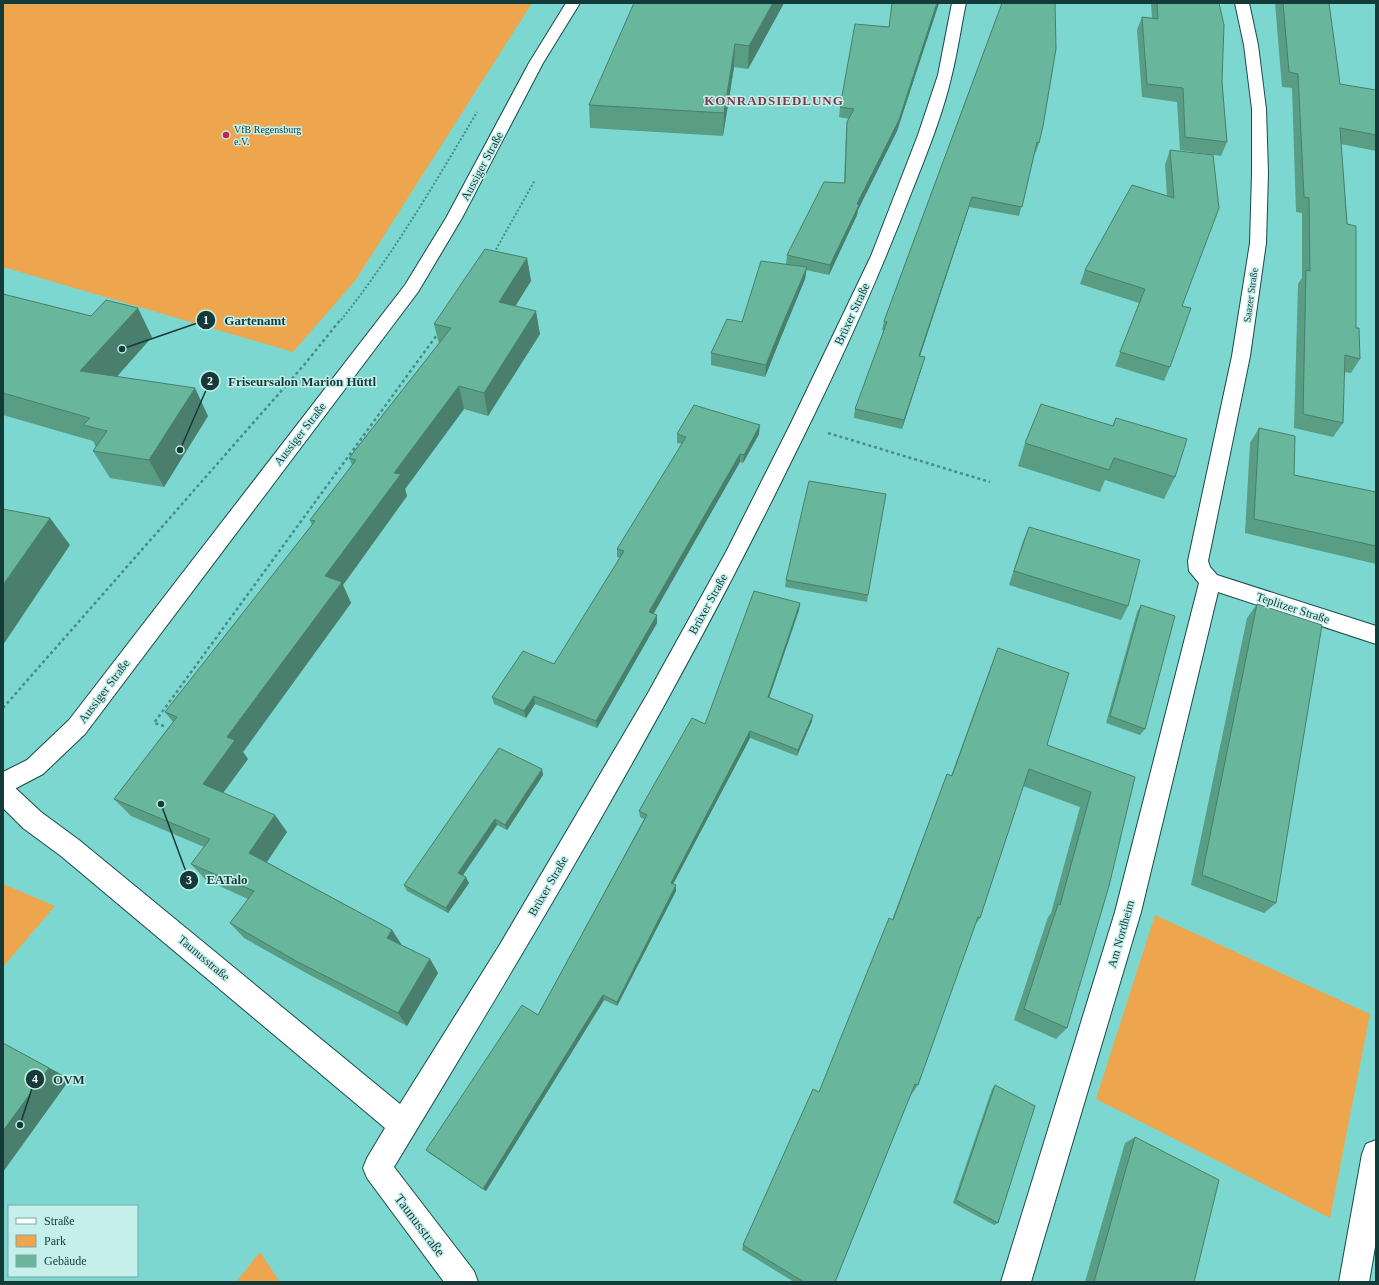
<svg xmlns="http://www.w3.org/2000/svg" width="1379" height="1285" font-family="Georgia,serif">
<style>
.green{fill:#eda64e}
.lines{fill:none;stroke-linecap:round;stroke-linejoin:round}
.street-casing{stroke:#194b48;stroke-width:2}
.secondary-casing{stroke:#194b48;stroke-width:2}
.path-far1{stroke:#4a8c87;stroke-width:2;stroke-dasharray:2 2;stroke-linecap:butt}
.path{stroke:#4a8c87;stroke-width:2.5;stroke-dasharray:3 3;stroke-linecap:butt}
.street{fill:#fff;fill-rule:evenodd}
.secondary{fill:#fff;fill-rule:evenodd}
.wall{fill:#599d85}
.shaded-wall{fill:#497f6c}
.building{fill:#68b69b;stroke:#497f6c}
.poi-dot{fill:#b72751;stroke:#c5efeb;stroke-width:1.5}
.labels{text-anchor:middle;stroke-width:3;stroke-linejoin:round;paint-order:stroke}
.far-poi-label{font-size:10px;fill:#143b39;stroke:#c5efeb;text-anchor:start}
.far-street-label{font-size:10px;fill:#143b39;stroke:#c5efeb}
.street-label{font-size:12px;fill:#143b39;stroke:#c5efeb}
.far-district-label{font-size:13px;font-weight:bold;letter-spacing:1px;fill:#7f3746;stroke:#c5efeb}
.near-street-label{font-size:14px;fill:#143b39;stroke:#c5efeb}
.leader{fill:none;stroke:#143b39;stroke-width:1.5}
.callout-dot{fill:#143b39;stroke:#c5efeb;stroke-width:1.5}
.mark-label{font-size:12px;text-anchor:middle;font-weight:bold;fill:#fff}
.callout-label{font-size:13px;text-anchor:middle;font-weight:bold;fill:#143b39;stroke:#c5efeb;stroke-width:3;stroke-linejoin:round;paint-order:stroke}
</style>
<rect width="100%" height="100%" fill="#7cd7d0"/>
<!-- green -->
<path class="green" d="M 3,3 L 532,3 L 355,281 L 293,352 L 3,267 Z
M 3,884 L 55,906 L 3,967 Z
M 1155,915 L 1370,1014 L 1330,1218 L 1096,1099 Z
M 260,1252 L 280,1282 L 236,1282 Z"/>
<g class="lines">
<defs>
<path id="street" d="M 952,3 L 966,3 C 961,26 958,50 952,74 C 943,114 927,153 912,191 C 876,285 834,376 789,466 C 671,707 533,938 394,1167 L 474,1271 L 478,1282 L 444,1282 L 367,1178 L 363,1168 L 367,1158 L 385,1128 L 61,856 L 23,828 L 3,808 L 3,781 L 11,784 L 41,812 L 79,840 L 400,1104 L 499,946 L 648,693 L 726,552 L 790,425 L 871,256 L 918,135 L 938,75 Z
M 1235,3 L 1249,3 L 1258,45 L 1266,109 L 1268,173 L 1266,243 L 1250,356 L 1208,561 L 1210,567 L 1217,575 L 1376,626 L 1376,644 L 1218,592 L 1141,912 L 1031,1282 L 1001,1282 L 1115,912 L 1199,583 L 1189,571 L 1188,561 L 1232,356 L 1250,243 L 1252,173 L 1252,109 L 1244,45 Z
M 1376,1140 L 1376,1241 L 1369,1282 L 1339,1282 L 1362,1154 L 1366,1144 Z"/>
<path id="secondary" d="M 566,3 L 580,3 L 543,63 L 462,218 L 418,292 L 85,734 L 43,774 L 3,795 L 3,772 L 27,760 L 69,720 L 405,285 L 446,218 L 529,63 Z"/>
</defs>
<!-- street casing -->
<use href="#street" class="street-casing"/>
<!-- secondary casing -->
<use href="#secondary" class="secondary-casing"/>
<!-- path-far1 -->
<path class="path-far1" d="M 494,253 L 535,180
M 341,320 C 393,255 435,183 477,112"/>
<!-- path -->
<path class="path" d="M 828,433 L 990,482
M 3,708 L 304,365 L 341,319
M 164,726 L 154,723 L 439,332"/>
<!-- street -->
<use href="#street" class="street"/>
<!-- secondary -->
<use href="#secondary" class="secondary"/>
</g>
<!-- wall -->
<path class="wall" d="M 784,3 L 748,69 L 734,67 L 723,136 L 590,128 L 589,105 Z
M 892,3 L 939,3 L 897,131 L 858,210 L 857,215 L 829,275 L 806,270 L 805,279 L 779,342 L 765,377 L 711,365 L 711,353 L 742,322 L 786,264 L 787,255 L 844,183 L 846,132 L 847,122 L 849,119 L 839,117 L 840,107 L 889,27 Z
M 1002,3 L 1039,143 L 1036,152 L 1035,152 L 1019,216 L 969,207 L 920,356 L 922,367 L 902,429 L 854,418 L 855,409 L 884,331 L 882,330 L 884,321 Z
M 1151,3 L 1219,3 L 1222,82 L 1227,142 L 1221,156 L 1180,150 L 1177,102 L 1142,97 L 1137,30 L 1142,17 L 1152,18 Z
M 1275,3 L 1329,3 L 1340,84 L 1376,90 L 1376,151 L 1341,144 L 1356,328 L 1360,359 L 1351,373 L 1344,372 L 1343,423 L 1333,437 L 1294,428 L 1298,284 L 1302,278 L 1302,213 L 1296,212 L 1292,88 L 1282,87 Z
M 1170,150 L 1182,306 L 1170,367 L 1164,381 L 1115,366 L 1139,303 L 1080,284 L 1085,270 L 1167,196 L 1165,165 Z
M 527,258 L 531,281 L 515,306 L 540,334 L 488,416 L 464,409 L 405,489 L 407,496 L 343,585 L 351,603 L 243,752 L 248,759 L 223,793 L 287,832 L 267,862 L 392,930 L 401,944 L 401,945 L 430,959 L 438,973 L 407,1026 L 308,974 L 244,938 L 230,923 L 248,899 L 206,880 L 191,864 L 204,847 L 131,816 L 114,799 L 173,722 L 165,712 L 312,525 L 310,520 L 352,465 L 349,458 L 439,344 L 434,324 Z
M 3,294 L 152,337 L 117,376 L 208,416 L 164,487 L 110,478 L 93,451 L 96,447 L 93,441 L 3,415 Z
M 1116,418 L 1175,477 L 1164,499 L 1105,480 L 1100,492 L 1018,466 L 1025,443 L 1112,426 Z
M 1259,428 L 1294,475 L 1376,492 L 1376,564 L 1245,533 L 1250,443 Z
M 677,434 L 759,434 L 743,463 L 740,462 L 653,614 L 657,623 L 597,728 L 535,704 L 526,718 L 494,704 L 492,697 L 554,664 L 620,558 L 617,557 L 617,549 L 682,444 L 677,443 Z
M 1029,527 L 1128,606 L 1121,620 L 1009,585 L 1023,541 Z
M 786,580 L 868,595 L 867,602 L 785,587 Z
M 800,603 L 799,610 L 769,698 L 812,721 L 797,756 L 750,738 L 673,884 L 676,891 L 617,1006 L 604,1000 L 486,1191 L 429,1153 L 426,1150 L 538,1015 L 644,819 L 640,817 L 639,811 L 705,724 Z
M 1257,604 L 1276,903 L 1264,913 L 1191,885 L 1247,618 Z
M 1141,605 L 1145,729 L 1140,735 L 1106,723 L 1137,612 Z
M 998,648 L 1047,745 L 1135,777 L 1067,1028 L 1056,1039 L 1014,1020 L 1048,917 L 1051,913 L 1080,807 L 1023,786 L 980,918 L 975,925 L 918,1085 L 911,1095 L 911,1094 L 835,1282 L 794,1282 L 742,1250 L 743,1245 L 819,1092 L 892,920 L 947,774 L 951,776 L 991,666 Z
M 542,769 L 543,775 L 507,830 L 497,825 L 463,875 L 469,883 L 448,913 L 407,891 L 404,885 Z
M 995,1085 L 998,1223 L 994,1225 L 953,1203 L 992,1089 Z
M 1135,1137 L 1194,1282 L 1085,1282 L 1125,1143 Z"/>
<!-- shaded-wall -->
<path class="shaded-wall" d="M 773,3 L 784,3 L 748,69 L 749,46 Z
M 937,3 L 939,3 L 897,131 L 858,210 L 857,215 L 829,275 L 830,265 L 857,204 Z
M 735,44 L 734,67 L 723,136 L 724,113 Z
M 972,197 L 969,207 L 917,365 L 919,356 Z
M 527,258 L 531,281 L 503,326 L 499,302 Z
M 807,267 L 805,279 L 779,342 L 765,377 L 766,365 L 780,330 Z
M 138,308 L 152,337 L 97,399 L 80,371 Z
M 536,311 L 540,334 L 488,416 L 484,393 Z
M 925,357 L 922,367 L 902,429 L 904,420 Z
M 459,386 L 464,409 L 405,489 L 407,496 L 343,585 L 351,603 L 243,752 L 248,759 L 217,801 L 203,784 L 227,737 L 325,576 L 394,473 Z
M 195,388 L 208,416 L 164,487 L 149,460 Z
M 760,425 L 759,434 L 743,463 L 744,455 Z
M 740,454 L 740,462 L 650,620 L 649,612 Z
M 50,518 L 70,545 L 3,645 L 3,585 Z
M 800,603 L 799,610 L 767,704 L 768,697 Z
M 657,615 L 657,623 L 597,728 L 596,721 Z
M 534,696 L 535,704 L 526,718 L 524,711 Z
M 813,715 L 812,721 L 797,756 L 798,750 Z
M 750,731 L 750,738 L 671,888 L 671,883 Z
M 542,769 L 543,775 L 507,830 L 505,825 Z
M 275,815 L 287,832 L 262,869 L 249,853 Z
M 495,819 L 497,825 L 461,878 L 458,873 Z
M 466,877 L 469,883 L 448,913 L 446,908 Z
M 676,885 L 676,891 L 617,1006 L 617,1002 Z
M 392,930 L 401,944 L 396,952 L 387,938 Z
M 430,959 L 438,973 L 407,1026 L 398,1013 Z
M 603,995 L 604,1000 L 486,1191 L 483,1189 Z
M 3,1043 L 70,1079 L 3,1172 Z"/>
<!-- building -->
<path class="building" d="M 634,3 L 773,3 L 749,46 L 735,44 L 724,113 L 589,105 Z
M 892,3 L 937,3 L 899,120 L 857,204 L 859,205 L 830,265 L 787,255 L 824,182 L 845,183 L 847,122 L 854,109 L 840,107 L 855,24 L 889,27 Z
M 1002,3 L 1055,3 L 1056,49 L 1043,126 L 1039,143 L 1037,142 L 1022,207 L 972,197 L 919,356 L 925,357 L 904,420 L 855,409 L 887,322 L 884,321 Z
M 1157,3 L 1219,3 L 1224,25 L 1222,82 L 1227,142 L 1185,137 L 1183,88 L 1147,84 L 1142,17 L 1158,19 Z
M 1283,3 L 1329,3 L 1340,84 L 1376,90 L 1376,135 L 1340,128 L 1347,224 L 1356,226 L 1356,328 L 1359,328 L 1360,359 L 1345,355 L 1343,423 L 1303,414 L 1306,270 L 1310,271 L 1309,198 L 1304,197 L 1298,74 L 1289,72 Z
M 1170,150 L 1213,155 L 1219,208 L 1182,306 L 1191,308 L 1170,367 L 1120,352 L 1145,289 L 1085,270 L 1132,185 L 1174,198 Z
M 485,249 L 527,258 L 499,302 L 536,311 L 484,393 L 459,386 L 394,473 L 401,474 L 325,576 L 342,582 L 227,737 L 235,740 L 203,784 L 275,815 L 249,853 L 392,930 L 387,938 L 430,959 L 398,1013 L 296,961 L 230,923 L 254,891 L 191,864 L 210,839 L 114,799 L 177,717 L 165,712 L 315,521 L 310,520 L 356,460 L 349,458 L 451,328 L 434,324 Z
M 761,261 L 807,267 L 780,330 L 766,365 L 711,353 L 727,319 L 742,322 Z
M 3,294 L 91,316 L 106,300 L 138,308 L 80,371 L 195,388 L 149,460 L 93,451 L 107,431 L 83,425 L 90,418 L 3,393 Z
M 1041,404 L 1113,426 L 1116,418 L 1187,439 L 1175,477 L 1114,458 L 1109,470 L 1025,443 Z
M 694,405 L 760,425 L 744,455 L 740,454 L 649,612 L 657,615 L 596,721 L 534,696 L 524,711 L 492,697 L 523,651 L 554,664 L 624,551 L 617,549 L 686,437 L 677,434 Z
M 1259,428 L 1295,436 L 1294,475 L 1376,492 L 1376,546 L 1254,519 Z
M 809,481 L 886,494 L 868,595 L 786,580 Z
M 3,509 L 50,518 L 3,585 Z
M 1029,527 L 1140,560 L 1128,606 L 1014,571 Z
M 754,591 L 800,603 L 768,697 L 813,715 L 798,750 L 750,731 L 671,883 L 676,885 L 617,1002 L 603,995 L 483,1189 L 426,1150 L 522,1005 L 538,1015 L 647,815 L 639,811 L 692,718 L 705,724 Z
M 1257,604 L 1322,625 L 1276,903 L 1202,875 Z
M 1141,605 L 1175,616 L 1145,729 L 1110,716 Z
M 998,648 L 1069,673 L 1047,745 L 1135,777 L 1109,886 L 1067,1028 L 1024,1009 L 1058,904 L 1060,905 L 1091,792 L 1029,769 L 980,918 L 978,917 L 918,1085 L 915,1084 L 835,1282 L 804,1282 L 743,1245 L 813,1089 L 819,1092 L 889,918 L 893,920 L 947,774 L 952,776 Z
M 499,748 L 542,769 L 505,825 L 495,819 L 458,873 L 466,877 L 446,908 L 404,885 Z
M 3,1043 L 49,1068 L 3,1131 Z
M 995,1085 L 1035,1106 L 998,1223 L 956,1200 Z
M 1135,1137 L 1219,1180 L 1194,1282 L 1094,1282 Z"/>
<!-- markers -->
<circle class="poi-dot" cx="226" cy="135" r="4"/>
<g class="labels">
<!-- far-poi labels -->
<g class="far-poi-label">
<text x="234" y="133">VfB Regensburg<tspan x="234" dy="12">e.V.</tspan></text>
</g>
<!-- far-street labels -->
<g class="far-street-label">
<text transform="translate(1250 295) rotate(-82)" y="4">Saazer Straße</text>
</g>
<!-- street labels -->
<g class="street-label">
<text transform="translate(482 166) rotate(-62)" y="4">Aussiger Straße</text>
<text transform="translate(852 314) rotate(-65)" y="4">Brüxer Straße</text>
<text transform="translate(300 434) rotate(-52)" y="4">Aussiger Straße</text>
<text transform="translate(708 604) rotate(-61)" y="4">Brüxer Straße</text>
<text transform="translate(1293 608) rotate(18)" y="4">Teplitzer Straße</text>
<text transform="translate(104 691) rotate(-53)" y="4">Aussiger Straße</text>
<text transform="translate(548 886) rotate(-60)" y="4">Brüxer Straße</text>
<text transform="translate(1121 934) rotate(-74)" y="4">Am Nordheim</text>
<text transform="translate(204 958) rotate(40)" y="4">Taunusstraße</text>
</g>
<!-- far-district labels -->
<g class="far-district-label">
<text x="774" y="105">KONRADSIEDLUNG</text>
</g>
<!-- near-street labels -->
<g class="near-street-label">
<text transform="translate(420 1225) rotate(53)" y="5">Taunusstraße</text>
</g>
</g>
<!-- callouts -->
<path class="leader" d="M122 349L206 320M180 450L210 381M161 804L189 880M20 1125L35 1079"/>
<g class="callout-dot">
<circle cx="122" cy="349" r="4"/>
<circle cx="180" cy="450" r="4"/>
<circle cx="161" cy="804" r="4"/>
<circle cx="20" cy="1125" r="4"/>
<circle cx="206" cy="320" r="10"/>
<circle cx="210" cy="381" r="10"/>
<circle cx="189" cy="880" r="10"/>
<circle cx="35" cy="1079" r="10"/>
</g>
<g class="mark-label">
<text x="206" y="324">1</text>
<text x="210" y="385">2</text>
<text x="189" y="884">3</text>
<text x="35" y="1083">4</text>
</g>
<g class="callout-label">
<text x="255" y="325">Gartenamt</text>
<text x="302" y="386">Friseursalon Marion Hüttl</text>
<text x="227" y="884">EATalo</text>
<text x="69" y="1084">OVM</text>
</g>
<!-- border -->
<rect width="1379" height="1285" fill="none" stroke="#143b39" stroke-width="8"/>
<!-- legend -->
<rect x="8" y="1205" width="130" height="72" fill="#c5efeb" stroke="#7ea7a4"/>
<rect x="16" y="1218" width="20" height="6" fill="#ffffff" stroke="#7ea7a4"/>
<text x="44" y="1225" font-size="12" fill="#143b39">Straße</text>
<rect x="16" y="1235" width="20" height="12" fill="#eda64e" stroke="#7ea7a4"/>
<text x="44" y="1245" font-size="12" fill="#143b39">Park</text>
<rect x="16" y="1255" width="20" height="12" fill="#68b69b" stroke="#7ea7a4"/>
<text x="44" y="1265" font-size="12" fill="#143b39">Gebäude</text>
</svg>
